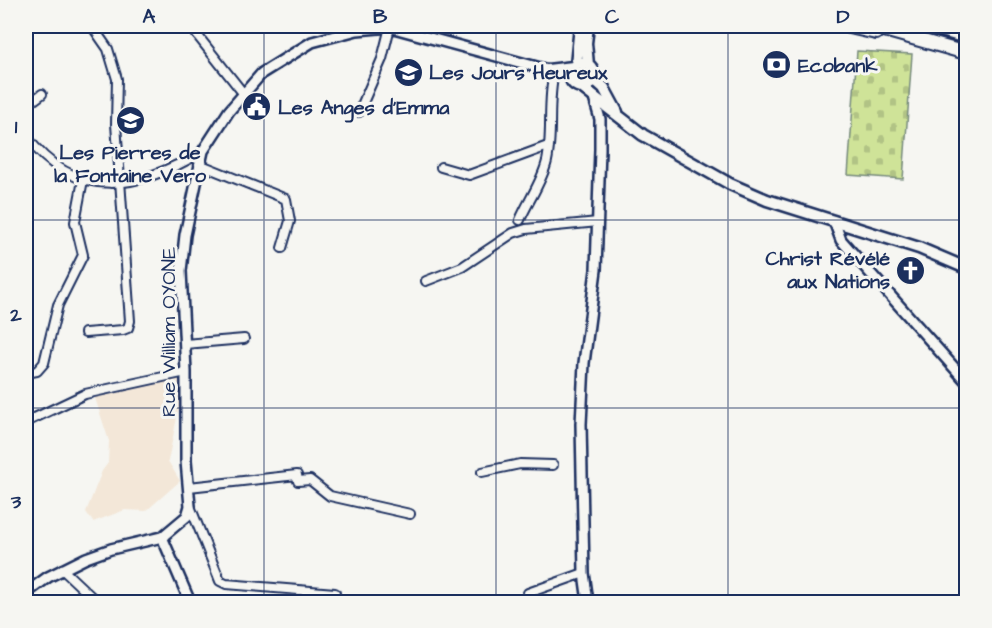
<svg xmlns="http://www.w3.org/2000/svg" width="992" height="628" font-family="'Architects Daughter',sans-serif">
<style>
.built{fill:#f3e7d8}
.cemetery{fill:url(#cemetery-stones);stroke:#75897b;stroke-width:1.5}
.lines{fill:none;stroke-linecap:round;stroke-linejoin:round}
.minor-casing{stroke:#1b2f5e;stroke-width:12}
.tertiary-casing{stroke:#1b2f5e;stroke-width:14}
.secondary-casing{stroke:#1b2f5e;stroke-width:15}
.trunk-casing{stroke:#1b2f5e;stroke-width:16}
.minor{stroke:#f6f6f2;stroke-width:8}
.tertiary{stroke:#f6f6f2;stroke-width:9}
.secondary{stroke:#f6f6f2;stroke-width:10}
.trunk{stroke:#f6f6f2;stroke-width:12}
.grid{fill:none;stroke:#1b2f5e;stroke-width:1.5;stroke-opacity:0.55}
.labels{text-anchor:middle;stroke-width:6;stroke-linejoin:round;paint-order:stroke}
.poi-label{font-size:20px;font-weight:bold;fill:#1b2f5e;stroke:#f6f6f2;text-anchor:start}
.street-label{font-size:20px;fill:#1b2f5e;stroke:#f6f6f2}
.neatline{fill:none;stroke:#1b2f5e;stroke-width:2}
.grid-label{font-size:20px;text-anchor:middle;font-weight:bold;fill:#1b2f5e}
</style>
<defs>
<pattern id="cemetery-stones" width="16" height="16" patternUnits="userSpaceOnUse" patternTransform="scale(1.5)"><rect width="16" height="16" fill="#cfe398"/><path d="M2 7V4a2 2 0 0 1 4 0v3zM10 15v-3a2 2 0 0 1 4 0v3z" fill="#b1c385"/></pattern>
</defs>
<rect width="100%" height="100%" fill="#f6f6f2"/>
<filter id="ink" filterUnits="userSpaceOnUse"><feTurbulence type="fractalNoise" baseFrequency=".0167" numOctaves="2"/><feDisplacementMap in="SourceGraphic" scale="12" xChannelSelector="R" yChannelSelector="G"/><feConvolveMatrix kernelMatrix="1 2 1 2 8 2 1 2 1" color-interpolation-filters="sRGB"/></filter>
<g filter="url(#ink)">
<!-- built -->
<path class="built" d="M 179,376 L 182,393 L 168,461 L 180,481 L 146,511 L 125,510 L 93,522 L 86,512 L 102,471 L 108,463 L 109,441 L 94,395 Z"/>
<!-- cemetery -->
<path class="cemetery" d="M 857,51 L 912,54 L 903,179 L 848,175 Z"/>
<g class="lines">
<defs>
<path id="minor" d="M 190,26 L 243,93
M 26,106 L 42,94
M 359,112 L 382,59 L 390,27
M 26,136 C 76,203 140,189 203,151
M 199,164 L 286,199 L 290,221 L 282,248
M 441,167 L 469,175 L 548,146
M 520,220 C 528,201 542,182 547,161 C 553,133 547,102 554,73
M 426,281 L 462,267 L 513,233 L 526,229 L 598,222
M 85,333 L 123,330 L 128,328 L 130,321 L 116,124 L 117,79 L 108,49 L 92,26
M 185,344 L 244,339
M 26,373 L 37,371 L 44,363 L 58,305 L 83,255 L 75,222 L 83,180
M 26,422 L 85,394 L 186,372
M 482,472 L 520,464 L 553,465
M 189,487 L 297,475 L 298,481 L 310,480 L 330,496 L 410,514
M 190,506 L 220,581 L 226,584 L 335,593
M 62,569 L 97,602
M 528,593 L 584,573"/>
<path id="tertiary" d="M 834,221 L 841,240 L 966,381
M 162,537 L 190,602
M 26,593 L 48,577 L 86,558 L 111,549 L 162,537 L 187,516 L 190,506 L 186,461 L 186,372 L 181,271 L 185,235 L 203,151 L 229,111 L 262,73 L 312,42 L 357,30 L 390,27 L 548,70
M 588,602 L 584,573 L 581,424 L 584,363 L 596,270 L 600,149 L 600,119 L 594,98"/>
<path id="secondary" d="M570 75a12 12 0 1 1 24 0a12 12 0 1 1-24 0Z
M 576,65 L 580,26
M 588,65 L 586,43 L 588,26
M 548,70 L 573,67
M 593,78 L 604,88 L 617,112
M 580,86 L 643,135 L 730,184 L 767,200 L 919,248 L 966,268"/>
<path id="trunk" d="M 845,26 L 876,33
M 870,26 L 966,53
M 929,26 L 966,37"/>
</defs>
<!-- minor casing -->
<use href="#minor" class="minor-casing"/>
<!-- tertiary casing -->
<use href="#tertiary" class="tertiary-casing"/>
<!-- secondary casing -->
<use href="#secondary" class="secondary-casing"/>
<!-- trunk casing -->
<use href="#trunk" class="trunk-casing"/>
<!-- minor -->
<use href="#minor" class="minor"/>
<!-- tertiary -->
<use href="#tertiary" class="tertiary"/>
<!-- secondary -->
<use href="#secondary" class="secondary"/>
<!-- trunk -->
<use href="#trunk" class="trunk"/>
</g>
</g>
<!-- grid -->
<path class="grid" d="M 264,26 L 264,602M 496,26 L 496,602M 728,26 L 728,602M 26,220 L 966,220M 26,408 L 966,408"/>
<!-- icons -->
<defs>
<symbol id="bank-disc" viewBox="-11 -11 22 22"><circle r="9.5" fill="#1b2f5e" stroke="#f6f6f2"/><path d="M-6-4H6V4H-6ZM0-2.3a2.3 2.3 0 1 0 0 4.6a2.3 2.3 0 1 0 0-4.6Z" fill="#fff"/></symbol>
<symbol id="school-disc" viewBox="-11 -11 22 22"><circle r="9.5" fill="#1b2f5e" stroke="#f6f6f2"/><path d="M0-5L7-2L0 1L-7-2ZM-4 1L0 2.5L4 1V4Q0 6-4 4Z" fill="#fff"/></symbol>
<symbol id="civic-disc" viewBox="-11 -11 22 22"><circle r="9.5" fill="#1b2f5e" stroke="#f6f6f2"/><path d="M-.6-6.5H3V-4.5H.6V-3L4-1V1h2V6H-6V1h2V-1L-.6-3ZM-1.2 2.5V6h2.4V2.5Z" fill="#fff"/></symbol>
<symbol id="church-disc" viewBox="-11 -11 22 22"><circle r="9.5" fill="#1b2f5e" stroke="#f6f6f2"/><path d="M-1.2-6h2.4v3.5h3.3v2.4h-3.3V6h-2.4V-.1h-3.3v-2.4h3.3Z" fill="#fff"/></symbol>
</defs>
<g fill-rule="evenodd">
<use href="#bank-disc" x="760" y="48" width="33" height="33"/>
<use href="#school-disc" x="392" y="56" width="33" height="33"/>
<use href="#civic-disc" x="240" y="90" width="33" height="33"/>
<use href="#school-disc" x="114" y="104" width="33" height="33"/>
<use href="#church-disc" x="894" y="254" width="33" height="33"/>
</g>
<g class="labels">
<!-- poi labels -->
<g class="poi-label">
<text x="798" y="72">Ecobank</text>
<text x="429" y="79">Les Jours Heureux</text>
<text x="278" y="114">Les Anges d'Emma</text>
<text x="130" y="159" text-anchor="middle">Les Pierres de<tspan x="130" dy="23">la Fontaine Vero</tspan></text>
<text x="890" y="265" text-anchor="end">Christ Révélé<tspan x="890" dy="23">aux Nations</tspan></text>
</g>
<!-- street labels -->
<g class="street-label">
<text transform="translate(168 332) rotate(-90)" y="7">Rue William OYONE</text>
</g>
</g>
<!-- margin -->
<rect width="992" height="628" fill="none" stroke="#f6f6f2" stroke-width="66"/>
<rect x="33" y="33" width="926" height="562" class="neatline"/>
<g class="grid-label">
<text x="149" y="23">A</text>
<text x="380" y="23">B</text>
<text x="612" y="23">C</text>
<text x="843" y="23">D</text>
<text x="16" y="133">1</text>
<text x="16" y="321">2</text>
<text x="16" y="508">3</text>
</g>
</svg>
